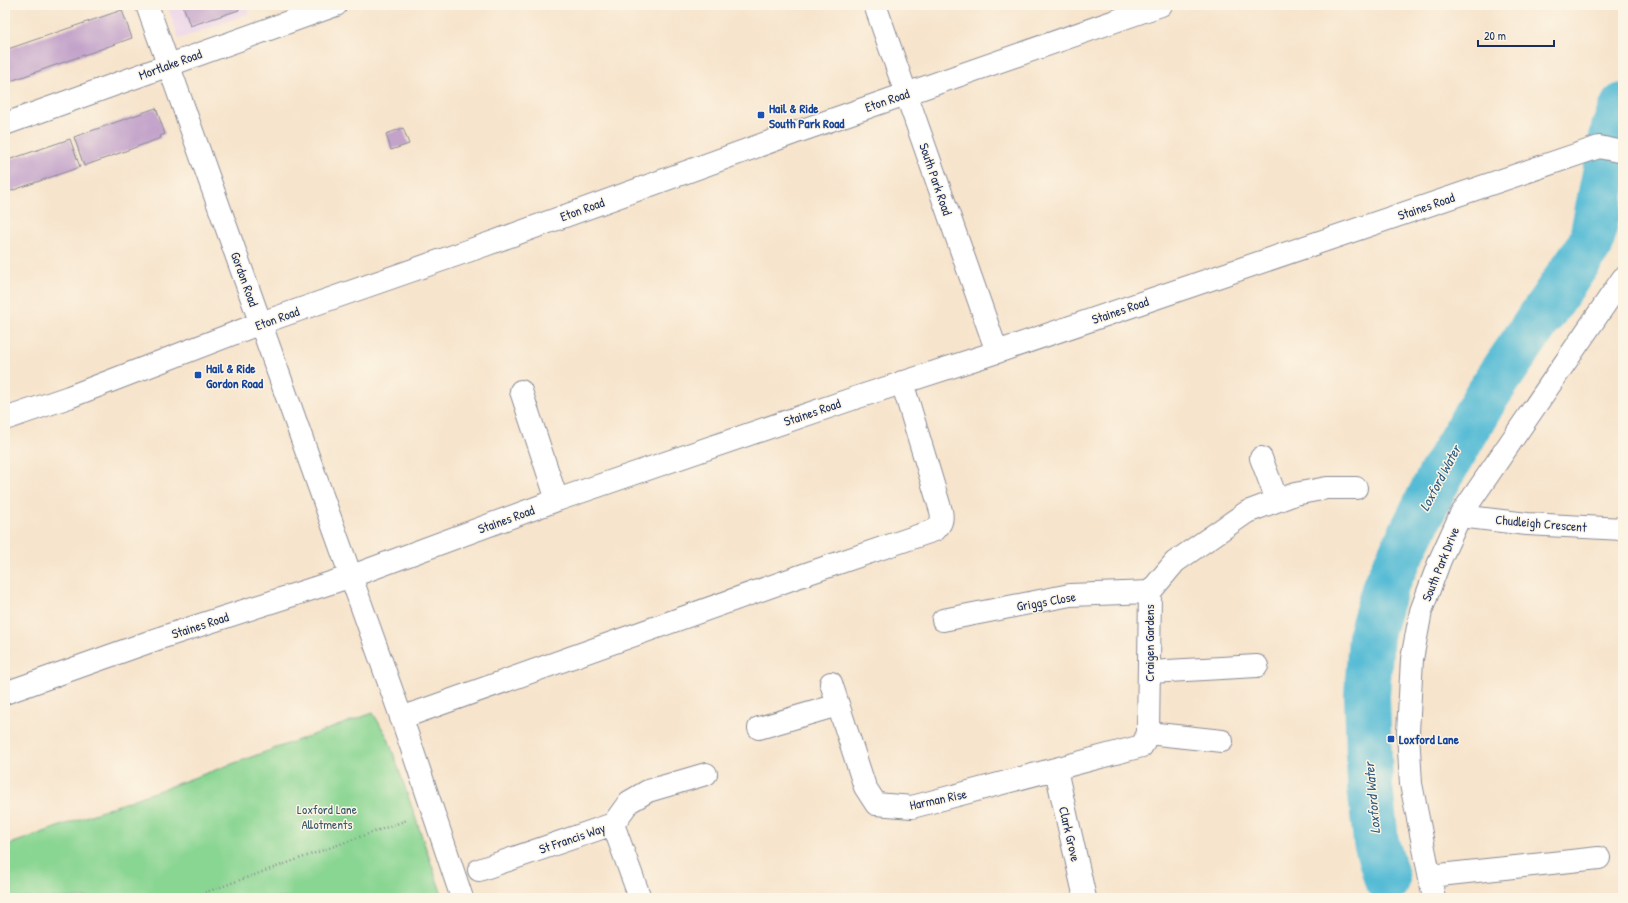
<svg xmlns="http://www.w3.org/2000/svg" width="1628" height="903" font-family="'Patrick Hand',sans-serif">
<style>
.built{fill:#ebd1eb}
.green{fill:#89d592;stroke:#528278}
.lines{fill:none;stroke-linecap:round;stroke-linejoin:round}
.river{stroke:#57bcd5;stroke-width:46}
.building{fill:#c3a3ca}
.minor-casing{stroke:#898a95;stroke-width:24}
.path{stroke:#898a95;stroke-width:2.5;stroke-dasharray:1 3;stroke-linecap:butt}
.minor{stroke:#fff;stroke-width:22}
.transit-dot{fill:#1a4fb4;stroke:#fcf5e5;stroke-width:1.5}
.labels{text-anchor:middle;stroke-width:3;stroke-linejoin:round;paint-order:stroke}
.street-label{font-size:13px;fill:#1b2f5e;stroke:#fcf5e5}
.transit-label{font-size:13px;font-weight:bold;fill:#164399;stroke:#fcf5e5;text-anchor:start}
.park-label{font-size:13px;fill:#36586b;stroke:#fcf5e5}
.water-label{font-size:14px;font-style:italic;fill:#2d5982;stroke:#fcf5e5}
</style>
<rect width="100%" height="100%" fill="#fcf5e5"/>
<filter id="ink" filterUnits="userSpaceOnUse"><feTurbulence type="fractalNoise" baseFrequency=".025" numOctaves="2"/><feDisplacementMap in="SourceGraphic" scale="8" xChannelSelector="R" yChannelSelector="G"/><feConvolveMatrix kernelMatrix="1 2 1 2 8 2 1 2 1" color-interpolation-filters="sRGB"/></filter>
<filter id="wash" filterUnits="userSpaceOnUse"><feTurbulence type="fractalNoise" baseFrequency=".012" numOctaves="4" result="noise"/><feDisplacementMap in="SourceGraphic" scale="16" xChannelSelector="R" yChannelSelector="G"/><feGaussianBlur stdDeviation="0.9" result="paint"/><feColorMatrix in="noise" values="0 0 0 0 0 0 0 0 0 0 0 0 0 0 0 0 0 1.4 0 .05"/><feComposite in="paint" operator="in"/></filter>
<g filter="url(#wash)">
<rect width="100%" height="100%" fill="#f7e4cc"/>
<!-- built -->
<path class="built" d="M 167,5 L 247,5 L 250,13 L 179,39 Z"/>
<!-- green -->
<path class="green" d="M 373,713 L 388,738 L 443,898 L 5,898 L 5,846 Z"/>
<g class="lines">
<!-- river -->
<path class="river" d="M 1387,880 L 1376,842 L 1370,786 L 1367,696 L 1371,635 L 1385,586 L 1440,476 L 1487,395 L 1591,243 L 1614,128 L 1623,106"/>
</g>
<g id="blocks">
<!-- building -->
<path class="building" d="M 183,5 L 237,5 L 239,10 L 190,26 Z
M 122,10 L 132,38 L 5,83 L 5,50 Z
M 156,108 L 165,134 L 160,136 L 161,138 L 84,166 L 74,137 Z
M 403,128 L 409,144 L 391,150 L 386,134 Z
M 70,139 L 80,167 L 5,193 L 5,161 Z"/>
</g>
</g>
<g filter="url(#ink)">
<use href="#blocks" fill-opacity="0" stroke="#898a95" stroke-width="1"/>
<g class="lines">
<defs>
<path id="minor" d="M 147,5 L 404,725 L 462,898
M 875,5 L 997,352
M 5,124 L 336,5
M 521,391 L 557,500
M 5,419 L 69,397 L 261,323 L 485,245 L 794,133 L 1161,5
M 1261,458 L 1277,500
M 1460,516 L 1527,524 L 1623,529
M 943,620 L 1070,595 L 1150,592
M 1150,672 L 1257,666
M 831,683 L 865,787 L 876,804 L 912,807 L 1142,746 L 1148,733 L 1150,592 L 1175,562 L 1247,512 L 1295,494 L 1327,488 L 1356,488
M 5,693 L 163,637 L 352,576 L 557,500 L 852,399 L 997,352 L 1599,147 L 1623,152
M 401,718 L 803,575 L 935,530 C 941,524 943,520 941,511 L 902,382
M 759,728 L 838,705
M 1148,733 L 1222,741
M 1056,770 L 1085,898
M 613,824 L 629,802 L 648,791 L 706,774
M 479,870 L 613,824 L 640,898
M 1430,876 L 1599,858
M 1434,898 L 1411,784 L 1408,732 L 1412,659 L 1421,611 L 1440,560 L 1460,516 L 1623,278"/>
</defs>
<!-- minor casing -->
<use href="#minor" class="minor-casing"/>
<!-- path -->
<path class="path" d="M 190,898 L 407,820"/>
<!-- minor -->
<use href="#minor" class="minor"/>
</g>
</g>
<!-- markers -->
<g class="transit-dot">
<rect x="757" y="111" width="8" height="8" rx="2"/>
<rect x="194" y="371" width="8" height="8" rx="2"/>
<rect x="1387" y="735" width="8" height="8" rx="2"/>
</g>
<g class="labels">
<!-- street labels -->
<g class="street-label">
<text transform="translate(170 64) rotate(-20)" y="5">Mortlake Road</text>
<text transform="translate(887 100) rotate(-19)" y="5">Eton Road</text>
<text transform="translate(936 179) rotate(71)" y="5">South Park Road</text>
<text transform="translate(1426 206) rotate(-19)" y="5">Staines Road</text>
<text transform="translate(582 209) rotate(-20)" y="5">Eton Road</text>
<text transform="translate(245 279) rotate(70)" y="5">Gordon Road</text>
<text transform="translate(1120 310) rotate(-19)" y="5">Staines Road</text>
<text transform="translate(277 318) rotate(-20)" y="5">Eton Road</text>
<text transform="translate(812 412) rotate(-19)" y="5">Staines Road</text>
<text transform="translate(506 519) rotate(-20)" y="5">Staines Road</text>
<text transform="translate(1541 523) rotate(5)" y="5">Chudleigh Crescent</text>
<text transform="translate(1440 564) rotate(-68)" y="5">South Park Drive</text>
<text transform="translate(1046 601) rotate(-10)" y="5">Griggs Close</text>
<text transform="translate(200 625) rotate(-18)" y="5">Staines Road</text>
<text transform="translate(1149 643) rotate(-90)" y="5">Craigen Gardens</text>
<text transform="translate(938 799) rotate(-12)" y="5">Harman Rise</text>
<text transform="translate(1070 834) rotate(77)" y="5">Clark Grove</text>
<text transform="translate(572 838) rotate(-19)" y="5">St Francis Way</text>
</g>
<!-- transit labels -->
<g class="transit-label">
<text x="769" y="113">Hail &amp; Ride<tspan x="769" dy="15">South Park Road</tspan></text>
<text x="206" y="373">Hail &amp; Ride<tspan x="206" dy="15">Gordon Road</tspan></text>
<text x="1399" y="744">Loxford Lane</text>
</g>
<!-- park labels -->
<g class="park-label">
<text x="327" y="814">Loxford Lane<tspan x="327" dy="15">Allotments</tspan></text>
</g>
<!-- water labels -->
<g class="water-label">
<text transform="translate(1440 478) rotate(-62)" y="5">Loxford Water</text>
<text transform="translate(1372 798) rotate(-95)" y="5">Loxford Water</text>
</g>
</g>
<!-- margin -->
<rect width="1628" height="903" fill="none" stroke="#fcf5e5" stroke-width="20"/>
<!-- scale -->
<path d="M1478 40v6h76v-6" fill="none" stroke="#1b2f5e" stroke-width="2"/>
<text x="1484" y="40" font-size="12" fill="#1b2f5e" stroke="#fcf5e5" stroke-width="3" paint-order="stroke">20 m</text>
</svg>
